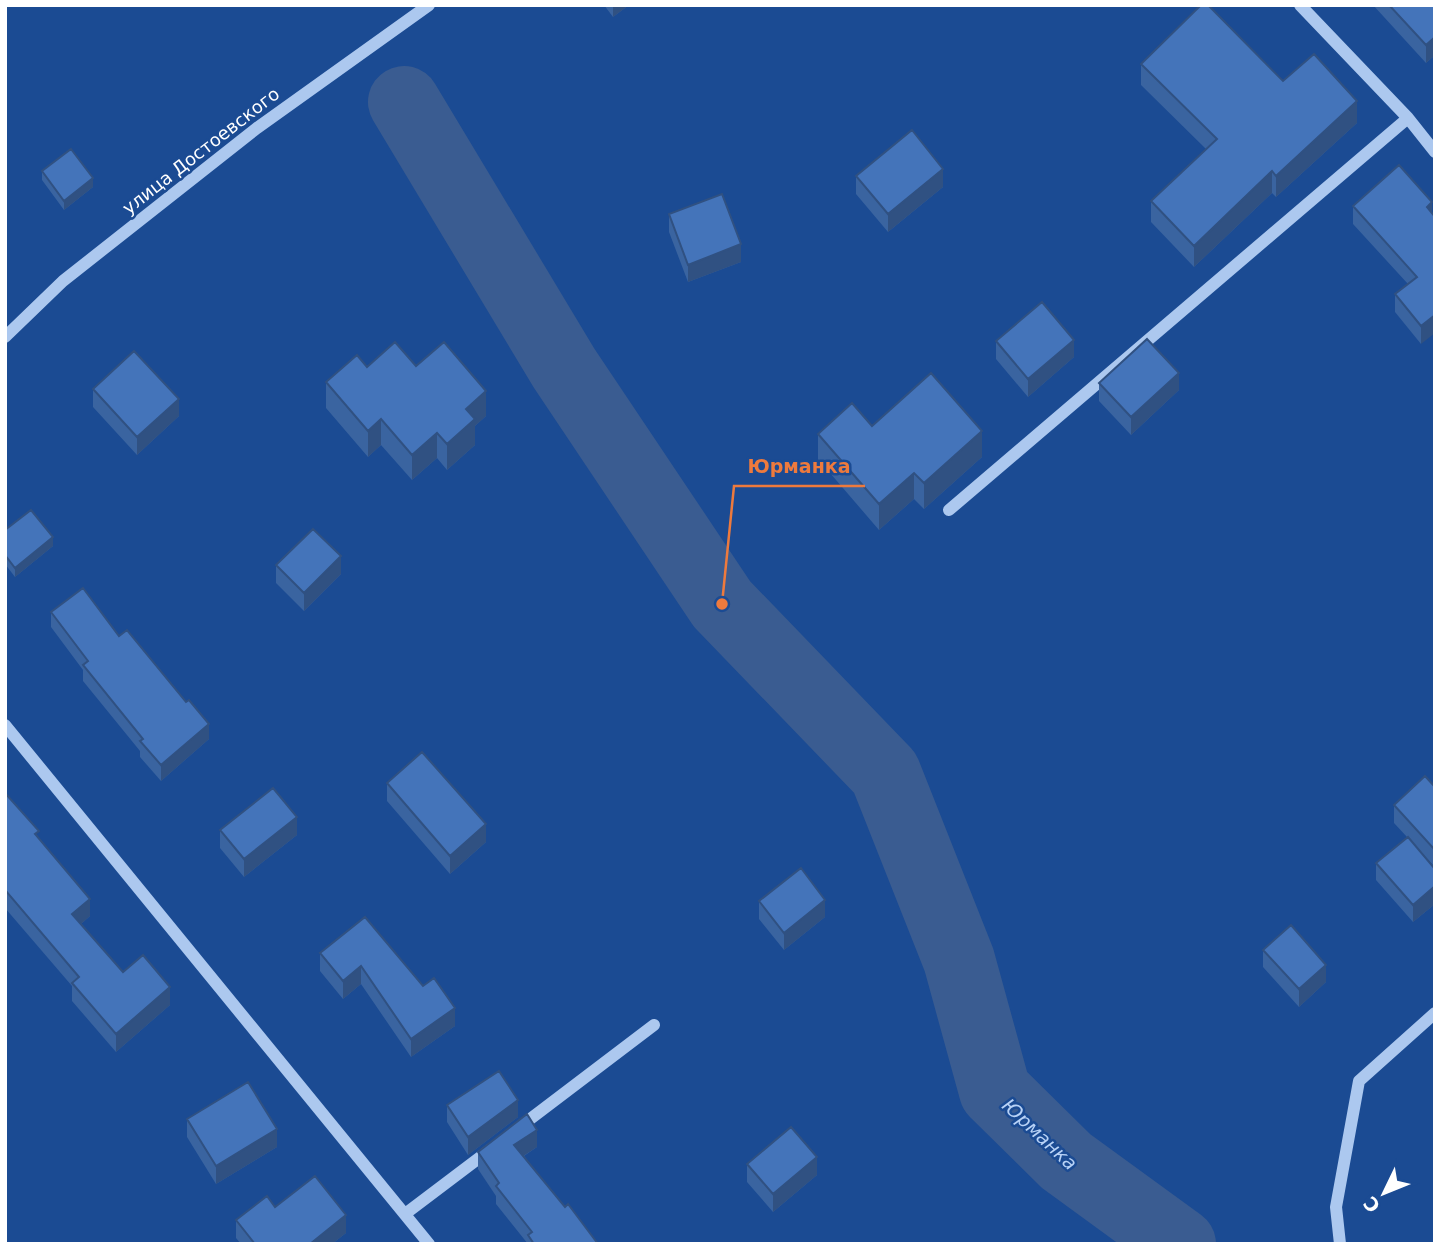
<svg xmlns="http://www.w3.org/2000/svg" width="1440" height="1249" font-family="'DejaVu Sans',sans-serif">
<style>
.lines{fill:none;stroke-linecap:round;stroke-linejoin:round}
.river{stroke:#3a5c91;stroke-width:72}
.minor{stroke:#acc8ef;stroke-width:12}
.wall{fill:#3a64a0}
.shaded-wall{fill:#305182}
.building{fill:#4474ba;stroke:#305182;stroke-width:2}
.labels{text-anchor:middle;stroke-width:5;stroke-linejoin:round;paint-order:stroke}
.street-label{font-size:18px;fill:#fff;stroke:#1b4b93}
.water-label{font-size:19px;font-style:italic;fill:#b8d2f6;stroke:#1b4b93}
.leader{fill:none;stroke:#ed7a3d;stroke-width:2.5}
.callout-dot{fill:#ed7a3d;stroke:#1b4b93;stroke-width:2.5}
.callout-label{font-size:19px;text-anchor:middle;font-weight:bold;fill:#ed7a3d;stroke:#1b4b93;stroke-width:5;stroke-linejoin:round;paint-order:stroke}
</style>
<rect width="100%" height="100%" fill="#1b4b93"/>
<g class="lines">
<!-- river -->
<path class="river" d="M 404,102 L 564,368 L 722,604 L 885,773 L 959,960 L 995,1091 L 1066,1161 L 1180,1244"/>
<!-- minor -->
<path class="minor" d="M 1300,5 L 1408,118 L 1435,152
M 5,337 L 63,281 L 257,128 L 429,5
M 949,510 L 1408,118
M 5,725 L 429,1244
M 517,1129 L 654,1025
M 405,1214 L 491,1149
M 1340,1244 L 1336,1207 L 1359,1081 L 1435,1013"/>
</g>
<!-- wall -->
<path class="wall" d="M 604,5 L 629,5 L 613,17 Z
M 1373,5 L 1435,5 L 1435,55 L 1426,63 Z
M 1141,64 L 1283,81 L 1357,123 L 1276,197 L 1272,193 L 1194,267 L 1151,222 L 1151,201 L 1206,149 L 1141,85 Z
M 42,171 L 93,187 L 64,210 L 42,180 Z
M 856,176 L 943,187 L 888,232 L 856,194 Z
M 1432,202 L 1421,344 L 1395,312 L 1395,294 L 1408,284 L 1353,224 L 1353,206 Z
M 669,214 L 741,262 L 688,282 L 669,232 Z
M 996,341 L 1074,357 L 1028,397 L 996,359 Z
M 416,366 L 486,416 L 475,426 L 475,445 L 447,470 L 437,458 L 412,480 L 381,445 L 368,457 L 326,408 L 326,382 L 367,367 Z
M 1099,383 L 1179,390 L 1131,435 L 1099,401 Z
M 93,389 L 179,416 L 137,455 L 93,407 Z
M 872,426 L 982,457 L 924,509 L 914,499 L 879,530 L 818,459 L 818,434 Z
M 5,530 L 53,546 L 15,577 L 5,564 Z
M 276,565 L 341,574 L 304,611 L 276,583 Z
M 51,612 L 119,636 L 209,739 L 161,781 L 140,757 L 140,751 L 83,681 L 83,670 L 51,627 Z
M 387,783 L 486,842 L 450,874 L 387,801 Z
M 1435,787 L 1434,866 L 1418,849 L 1435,869 L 1435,904 L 1413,922 L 1376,880 L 1376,863 L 1407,837 L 1394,823 L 1394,805 Z
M 5,793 L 39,838 L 90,916 L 81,924 L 123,972 L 170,1005 L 116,1052 L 72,1001 L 72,986 L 5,908 Z
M 220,830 L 297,835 L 244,877 L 220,848 Z
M 759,901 L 825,917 L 784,950 L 759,919 Z
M 365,917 L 455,1026 L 411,1057 L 361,984 L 343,999 L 320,971 L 320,953 Z
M 1263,950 L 1326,982 L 1299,1007 L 1263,967 Z
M 447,1105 L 518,1117 L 468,1155 L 447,1122 Z
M 187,1119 L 277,1147 L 216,1184 L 187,1137 Z
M 537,1147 L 524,1156 L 565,1207 L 598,1244 L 528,1244 L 496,1204 L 496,1196 L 478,1169 L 478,1152 Z
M 747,1164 L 817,1175 L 773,1212 L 747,1182 Z
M 236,1220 L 346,1233 L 332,1244 L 241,1244 L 236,1238 Z"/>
<!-- shaded-wall -->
<path class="shaded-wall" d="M 613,5 L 629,5 L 613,17 Z
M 1435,37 L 1435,55 L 1426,63 L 1426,45 Z
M 1357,101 L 1357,123 L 1276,197 L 1276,176 Z
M 943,169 L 943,187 L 888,232 L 888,214 Z
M 1272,171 L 1272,193 L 1194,267 L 1194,246 Z
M 93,178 L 93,187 L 64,210 L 64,201 Z
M 1432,202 L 1432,219 L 1427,207 Z
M 741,244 L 741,262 L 688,282 L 688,265 Z
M 1435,315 L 1435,333 L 1421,344 L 1421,326 Z
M 1074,340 L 1074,357 L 1028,397 L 1028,379 Z
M 1179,373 L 1179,390 L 1131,435 L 1131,417 Z
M 486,391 L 486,416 L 475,426 L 475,445 L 447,470 L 447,444 L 466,409 Z
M 179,399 L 179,416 L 137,455 L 137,437 Z
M 381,419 L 381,445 L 368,457 L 368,431 Z
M 982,431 L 982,457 L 924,509 L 924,483 Z
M 437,433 L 437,458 L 412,480 L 412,455 Z
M 914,473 L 914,499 L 879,530 L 879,504 Z
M 53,537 L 53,546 L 15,577 L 15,568 Z
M 341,556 L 341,574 L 304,611 L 304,593 Z
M 209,724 L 209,739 L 161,781 L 161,765 Z
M 297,817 L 297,835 L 244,877 L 244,859 Z
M 486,824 L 486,842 L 450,874 L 450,856 Z
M 1435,886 L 1435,904 L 1413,922 L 1413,905 Z
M 90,899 L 90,916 L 72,932 L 72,914 Z
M 825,900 L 825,917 L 784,950 L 784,933 Z
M 1326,965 L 1326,982 L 1299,1007 L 1299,989 Z
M 361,966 L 361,984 L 343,999 L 343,981 Z
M 170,987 L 170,1005 L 116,1052 L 116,1034 Z
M 455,1008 L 455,1026 L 411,1057 L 411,1039 Z
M 518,1100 L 518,1117 L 468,1155 L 468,1137 Z
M 277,1129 L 277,1147 L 216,1184 L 216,1166 Z
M 537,1130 L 537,1147 L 514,1162 L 514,1145 Z
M 817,1157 L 817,1175 L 773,1212 L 773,1194 Z
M 346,1215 L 346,1233 L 332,1244 L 310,1244 Z"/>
<!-- building -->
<path class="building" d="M 1201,5 L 1208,5 L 1283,81 L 1314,54 L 1357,101 L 1276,176 L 1272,171 L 1194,246 L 1151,201 L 1217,139 L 1141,64 Z
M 1389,5 L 1435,5 L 1435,37 L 1426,45 Z
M 912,130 L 943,169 L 888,214 L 856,176 Z
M 71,149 L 93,178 L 64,201 L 42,171 Z
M 1399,165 L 1432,202 L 1427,207 L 1435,217 L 1435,315 L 1421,326 L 1395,294 L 1417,277 L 1353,206 Z
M 722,194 L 741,244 L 688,265 L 669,214 Z
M 1042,302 L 1074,340 L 1028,379 L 996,341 Z
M 1147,339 L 1179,373 L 1131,417 L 1099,383 Z
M 395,342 L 416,366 L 444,342 L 486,391 L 466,409 L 475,419 L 447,444 L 437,433 L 412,455 L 381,419 L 368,431 L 326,382 L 357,355 L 367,367 Z
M 134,351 L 179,399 L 137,437 L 93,389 Z
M 931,373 L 982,431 L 924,483 L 914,473 L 879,504 L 818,434 L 852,403 L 872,426 Z
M 31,510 L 53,537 L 15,568 L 5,555 L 5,530 Z
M 313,529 L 341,556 L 304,593 L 276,565 Z
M 83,588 L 119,636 L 127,630 L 186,702 L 189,700 L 209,724 L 161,765 L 140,741 L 143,739 L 83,665 L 88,661 L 51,612 Z
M 422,752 L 486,824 L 450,856 L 387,783 Z
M 1425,776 L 1435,787 L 1434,849 L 1394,805 Z
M 273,788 L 297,817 L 244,859 L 220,830 Z
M 5,793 L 39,831 L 35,834 L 90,899 L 72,914 L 123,972 L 143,955 L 170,987 L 116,1034 L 72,983 L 79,977 L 5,890 Z
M 1408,837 L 1435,869 L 1435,886 L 1413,905 L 1376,863 Z
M 801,868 L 825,900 L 784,933 L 759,901 Z
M 365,917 L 423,986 L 434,978 L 455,1008 L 411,1039 L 361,966 L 343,981 L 320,953 Z
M 1291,925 L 1326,965 L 1299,989 L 1263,950 Z
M 499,1071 L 518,1100 L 468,1137 L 447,1105 Z
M 248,1082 L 277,1129 L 216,1166 L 187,1119 Z
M 527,1114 L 537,1130 L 514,1145 L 565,1207 L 568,1204 L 598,1244 L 534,1244 L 528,1235 L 532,1232 L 496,1186 L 499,1183 L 478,1152 Z
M 791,1127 L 817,1157 L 773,1194 L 747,1164 Z
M 315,1176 L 346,1215 L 310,1244 L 255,1244 L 236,1220 L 267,1196 L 275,1207 Z"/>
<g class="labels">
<!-- street labels -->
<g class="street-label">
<text transform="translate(201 151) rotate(-38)" y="6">улица Достоевского</text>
</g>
<!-- water labels -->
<g class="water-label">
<text transform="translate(1040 1134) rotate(43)" y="7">Юрманка</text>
</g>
</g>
<!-- callouts -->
<path class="leader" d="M722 604L734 486H865"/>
<circle class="callout-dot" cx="722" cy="604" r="7"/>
<g class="callout-label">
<text x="799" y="473">Юрманка</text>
</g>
<!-- border -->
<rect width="1440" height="1249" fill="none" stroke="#ffffff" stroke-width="14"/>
<!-- north arrow -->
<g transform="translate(1384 1193) rotate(227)" stroke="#1b4b93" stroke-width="5" paint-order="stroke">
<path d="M0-5L12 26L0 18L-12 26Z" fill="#ffffff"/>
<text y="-10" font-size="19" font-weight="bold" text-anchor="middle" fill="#ffffff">С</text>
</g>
</svg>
